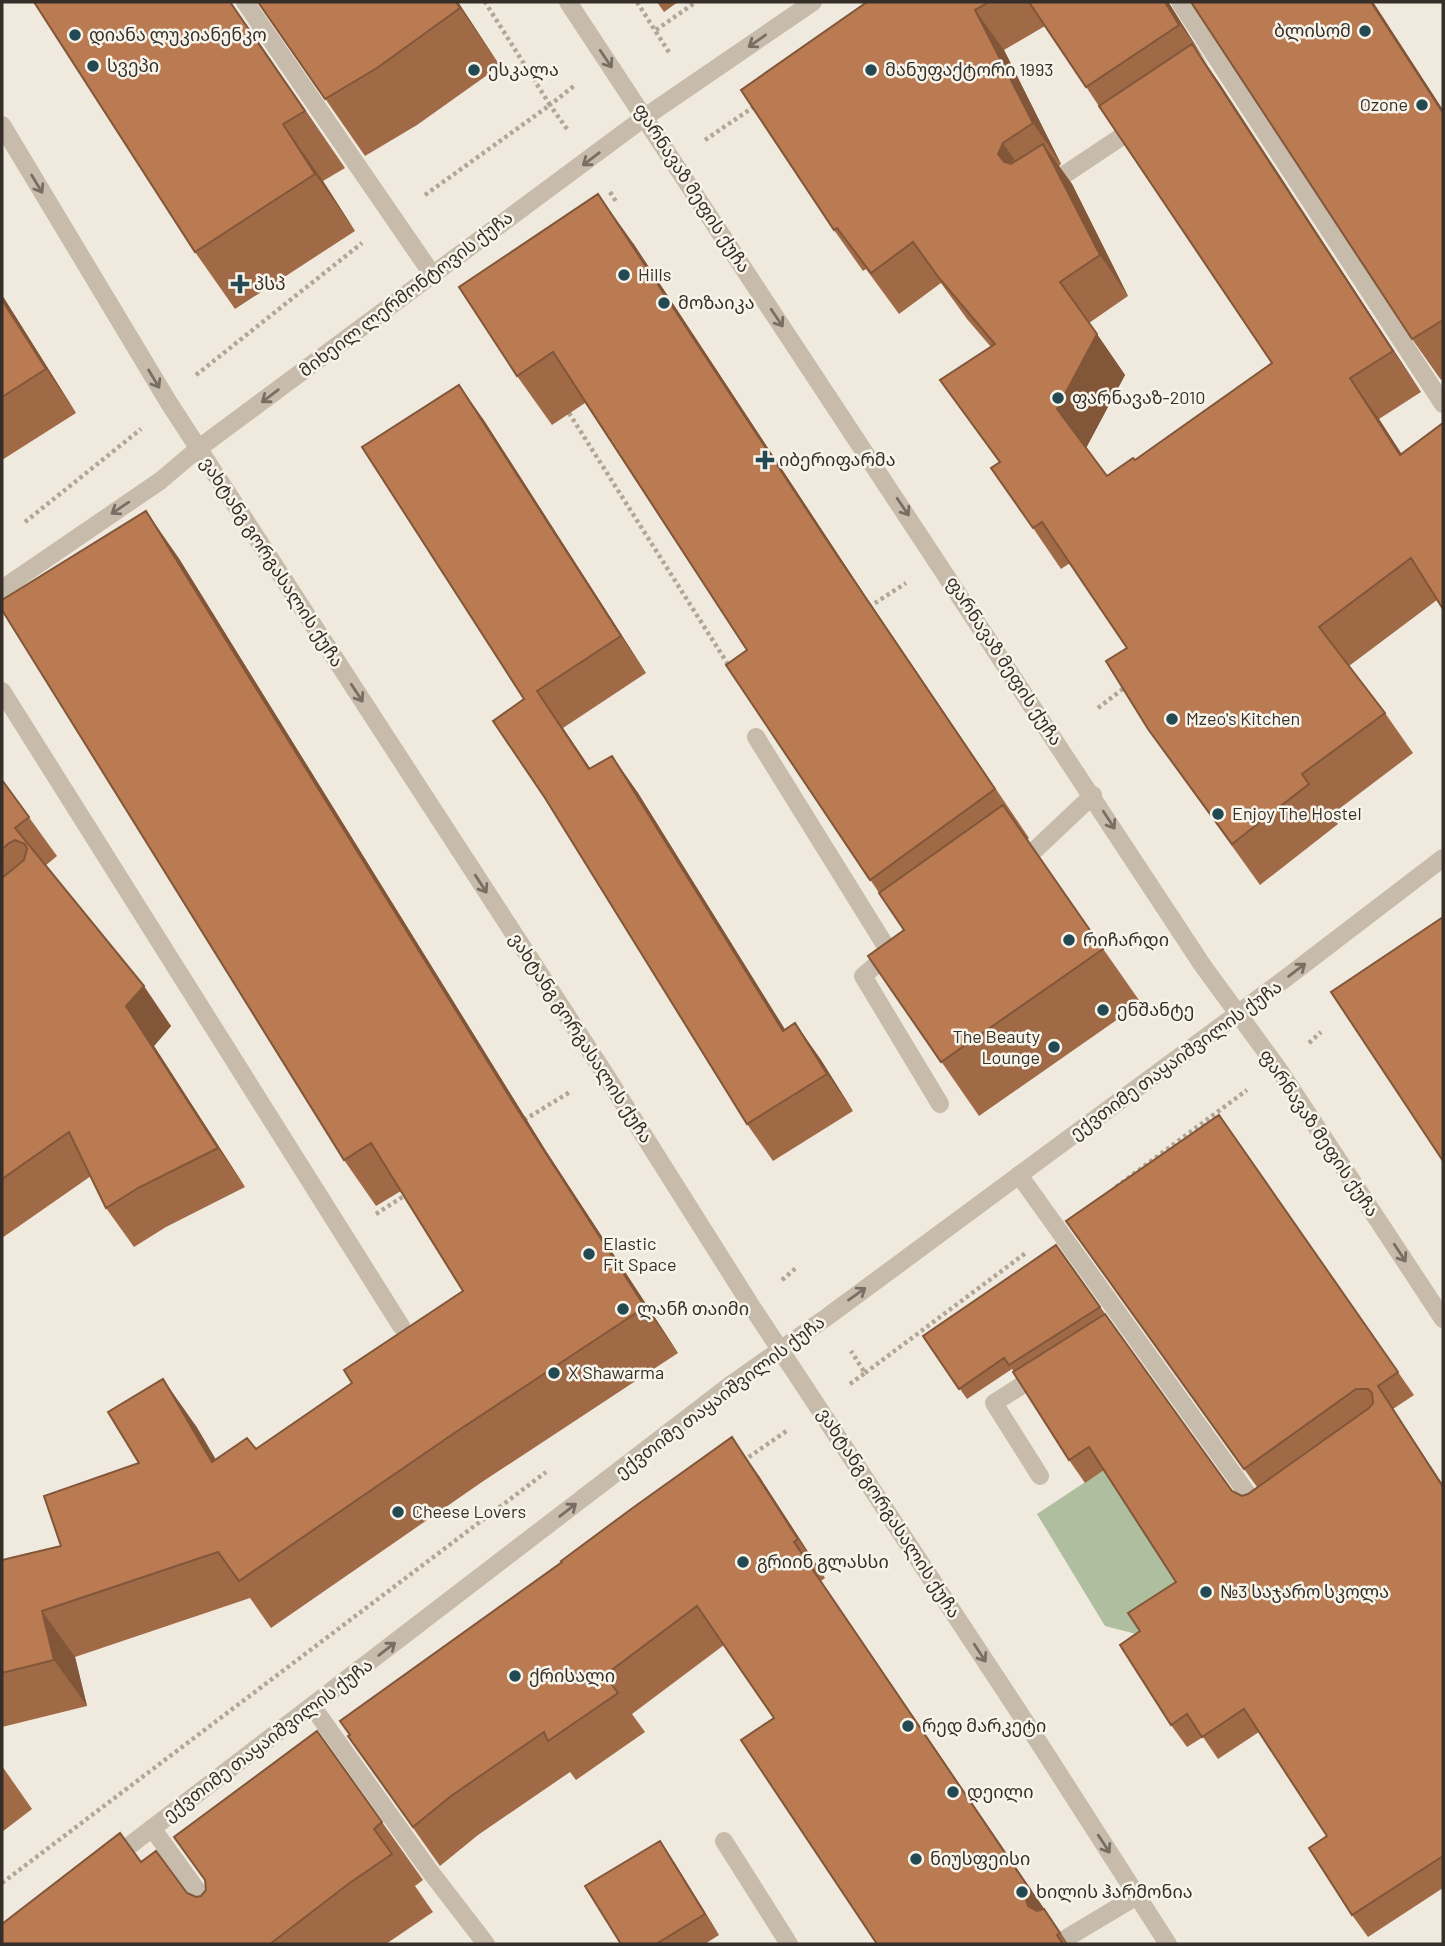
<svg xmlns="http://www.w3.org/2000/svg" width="1445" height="1946" font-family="Barlow,'Noto Sans Georgian',sans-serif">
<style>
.green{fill:#afbe9f}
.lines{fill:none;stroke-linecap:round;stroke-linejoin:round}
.path{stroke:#b3a695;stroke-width:4.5;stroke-dasharray:3.5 3.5;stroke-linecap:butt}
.lane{stroke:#c7bcab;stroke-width:18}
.street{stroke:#c7bcab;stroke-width:18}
.wall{fill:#a06a47;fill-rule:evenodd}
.shaded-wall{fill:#825639}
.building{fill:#ba7b52;stroke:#825639;stroke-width:2}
.oneway{stroke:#776e64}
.poi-dot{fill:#234953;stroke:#f8f4ea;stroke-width:2.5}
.labels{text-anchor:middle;stroke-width:5;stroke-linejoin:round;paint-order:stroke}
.poi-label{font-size:18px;fill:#362f29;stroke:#f8f4ea;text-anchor:start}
.street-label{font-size:18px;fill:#362f29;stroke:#f8f4ea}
</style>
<rect width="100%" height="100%" fill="#f0eade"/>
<!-- green -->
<path class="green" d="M 1105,1469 L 1192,1604 L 1144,1636 L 1105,1626 L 1037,1514 Z"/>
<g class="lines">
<!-- path -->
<path class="path" d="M 637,2 L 670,54
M 656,30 L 696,2
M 567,129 L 550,105 L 575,85
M 705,140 L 755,106
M 610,192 L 617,203
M 425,195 L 550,105 L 485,2
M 196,375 L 362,243
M 569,413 L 729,666
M 25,522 L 141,429
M 869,607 L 906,583
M 1098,708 L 1128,685
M 1309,1043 L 1321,1032
M 524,1120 L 570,1092
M 1116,1187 L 1247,1090
M 376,1214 L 407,1194
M 782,1280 L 796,1268
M 865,1373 L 1027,1252
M 850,1384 L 865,1373 L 851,1351
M 743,1461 L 788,1430
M 2,1883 L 546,1472"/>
<!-- lane -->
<path class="lane" d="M 245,2 L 432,274
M 1180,2 L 1443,404
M 1046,187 L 1139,125
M 2,691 L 401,1326
M 756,737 L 890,953 L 900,946
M 1014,864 L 1036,849 L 1093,795
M 890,953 L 863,976 L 940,1104
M 1019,1175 L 1257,1507 L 1263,1503
M 1040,1476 L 994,1403 L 1041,1373
M 312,1706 L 429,1870 L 486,1944
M 152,1828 L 236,1944
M 724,1841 L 789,1944
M 1065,1939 L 1137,1896"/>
<!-- street -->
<path class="street" d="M 568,2 L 1203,966 L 1277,1067 L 1443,1319
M 2,125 L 169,403 L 605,1074 L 752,1307 L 1034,1735 L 1168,1944
M 2,589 L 160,481 L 199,448 L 645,117 L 813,2
M 112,1859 L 733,1383 L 827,1317 L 1286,978 L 1443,858"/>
</g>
<!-- wall -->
<path class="wall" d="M 230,2 L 345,168 L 323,181 L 355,231 L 235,309 L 195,252 Z
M 258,2 L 458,2 L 500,66 L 417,125 L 365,156 Z
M 657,2 L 678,2 L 664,12 Z
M 867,2 L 1169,2 L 1169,3 L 1207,66 L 1421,392 L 1379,419 L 1401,454 L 1437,600 L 1349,666 L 1385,713 L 1413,753 L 1331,815 L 1338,824 L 1260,885 L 1148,729 L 1127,648 L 1070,563 L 1061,569 L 1033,528 L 999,462 L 940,380 L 991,347 L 967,319 L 941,283 L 899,314 L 866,269 L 863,271 L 834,230 ZM 1045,26 L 1272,363 L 1135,460 L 1107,476 L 1086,448 L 1125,375 L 1089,323 L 1128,296 L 1072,184 L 1059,166 L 1061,164 L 1004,50 Z
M 1191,2 L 1373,2 L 1443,110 L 1443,378 L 1441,380 L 1412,339 Z
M 633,243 L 866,597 L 1029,838 L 1027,840 L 1141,1003 L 979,1116 L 868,956 L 904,930 L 726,665 L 747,650 L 585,403 L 552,425 L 517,376 Z
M 2,295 L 76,413 L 2,460 Z
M 459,385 L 485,422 L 646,673 L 563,728 L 590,768 L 612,756 L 638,793 L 785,1030 L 795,1023 L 821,1060 L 853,1111 L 773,1161 L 747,1124 L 545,798 Z
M 178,557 L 546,1151 L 678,1353 L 482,1482 L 271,1628 L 250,1598 L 75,1657 L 87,1706 L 2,1727 L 2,1560 L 61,1546 L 139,1463 L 196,1426 L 216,1460 L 256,1449 L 352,1383 L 463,1291 L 401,1191 L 376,1206 L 344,1160 Z
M 2,780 L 57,856 L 45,866 L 171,1026 L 154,1046 L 245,1187 L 166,1227 L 134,1247 L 106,1208 L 91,1176 L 2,1238 Z
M 1219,1115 L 1414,1395 L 1393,1409 L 1443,1485 L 1443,1888 L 1368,1937 L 1352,1915 L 1327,1836 L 1259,1732 L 1218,1759 L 1203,1737 L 1187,1747 L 1171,1725 L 1140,1631 L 1176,1582 L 1104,1470 L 1085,1483 L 1069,1460 L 1012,1369 L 967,1399 L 923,1336 L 1056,1245 L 1232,1491 L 1242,1496 L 1248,1494 L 1257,1487 L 1066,1221 Z
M 759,1476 L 825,1578 L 821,1581 L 1068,1944 L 877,1944 L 774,1718 L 724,1645 L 632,1714 L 645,1732 L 576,1780 L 570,1772 L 478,1835 L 440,1866 L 348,1736 Z
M 2,1766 L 32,1809 L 2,1832 Z
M 382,1822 L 423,1880 L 415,1886 L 433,1912 L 386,1944 L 2,1944 L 141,1862 L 187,1893 L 196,1897 L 201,1896 L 206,1890 L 205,1881 L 174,1837 Z
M 674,1862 L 719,1935 L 705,1944 L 621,1944 Z"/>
<!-- shaded-wall -->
<path class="shaded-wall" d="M 230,2 L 262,47 L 345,168 L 305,111 Z
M 456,2 L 458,2 L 500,66 Z
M 1165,2 L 1169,2 L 1169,3 L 1208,65 Z
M 1371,2 L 1373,2 L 1443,110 L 1443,113 Z
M 975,10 L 1004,50 L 1061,164 L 1033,123 Z
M 1192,44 L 1220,84 L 1421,392 L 1393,351 Z
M 283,124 L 323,181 L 355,231 L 315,174 Z
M 1003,143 L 1031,184 L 1027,194 L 998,154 Z
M 1043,144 L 1072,184 L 1128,296 L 1100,255 Z
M 598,194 L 633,243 L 866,597 L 1029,838 L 832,548 Z
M 2,295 L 76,413 L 46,369 L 2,300 Z
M 1097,334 L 1125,375 L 1085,450 L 1057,409 Z
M 1350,378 L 1379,419 L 1429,496 L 1400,455 Z
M 459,385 L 485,422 L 646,673 L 621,636 Z
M 146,511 L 178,557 L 546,1151 L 678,1353 L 645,1307 L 514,1104 Z
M 537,691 L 563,728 L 615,806 L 589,769 Z
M 612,756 L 638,793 L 809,1068 L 783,1031 Z
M 144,986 L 171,1026 L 154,1046 L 245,1187 L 218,1148 L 126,1006 Z
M 795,1023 L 821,1060 L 853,1111 L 827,1074 Z
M 163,1379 L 196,1426 L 245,1509 L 212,1462 Z
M 1378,1386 L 1393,1409 L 1443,1485 L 1443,1487 Z
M 732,1437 L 759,1476 L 825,1578 L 798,1539 Z
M 794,1542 L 821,1581 L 1068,1944 L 1058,1931 L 1028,1906 Z
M 42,1611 L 75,1657 L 87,1706 L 54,1660 Z
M 660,1841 L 674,1862 L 719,1935 L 705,1914 Z"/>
<!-- building -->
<path class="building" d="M 34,2 L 230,2 L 305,111 L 283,124 L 315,174 L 195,252 Z
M 258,2 L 456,2 L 460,8 L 377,68 L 325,99 Z
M 867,2 L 989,2 L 975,10 L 1033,123 L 1003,143 L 998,154 L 1004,162 L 1011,164 L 1043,144 L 1100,255 L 1060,282 L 1097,334 L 1057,409 L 1107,476 L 1133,458 L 1135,460 L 1272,363 L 1099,106 L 1192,44 L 1393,351 L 1350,378 L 1400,455 L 1443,423 L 1443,609 L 1411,558 L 1319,627 L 1385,713 L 1302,774 L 1309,784 L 1232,844 L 1148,729 L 1106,661 L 1127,648 L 1042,522 L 1033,528 L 991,468 L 1000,462 L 940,380 L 995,344 L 939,278 L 913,242 L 871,273 L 837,228 L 834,230 L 741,90 Z
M 1029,2 L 1165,2 L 1179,25 L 1086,87 Z
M 1191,2 L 1371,2 L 1443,113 L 1443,320 L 1412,339 Z
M 598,194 L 832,548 L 995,789 L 870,880 L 726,665 L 747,650 L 553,352 L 517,376 L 459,287 Z
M 2,300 L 46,369 L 2,397 Z
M 459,385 L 621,636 L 537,691 L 589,769 L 612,756 L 783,1031 L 795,1023 L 827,1074 L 747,1124 L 545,798 L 493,721 L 524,699 L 362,447 Z
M 146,511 L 514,1104 L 645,1307 L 450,1436 L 239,1581 L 218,1552 L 42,1611 L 54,1660 L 2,1673 L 2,1560 L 61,1546 L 44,1496 L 139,1463 L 108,1412 L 163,1379 L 212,1462 L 247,1438 L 256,1449 L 352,1383 L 344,1370 L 463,1291 L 371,1143 L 344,1160 L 2,610 L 2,600 Z
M 2,780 L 29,817 L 15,828 L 144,986 L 126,1006 L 218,1148 L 138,1188 L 106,1208 L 69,1132 L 2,1179 L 2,878 L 24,860 L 27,849 L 25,844 L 15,840 L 9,843 L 2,849 Z
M 1003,805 L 1103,949 L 941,1062 L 868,956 L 904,930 L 879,893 Z
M 1443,917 L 1443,1161 L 1331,992 Z
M 1219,1115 L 1398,1372 L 1378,1386 L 1443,1487 L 1443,1856 L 1352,1915 L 1309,1848 L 1327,1836 L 1244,1709 L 1202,1737 L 1187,1714 L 1171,1725 L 1120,1645 L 1140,1631 L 1128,1613 L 1176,1582 L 1089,1447 L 1069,1460 L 1013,1372 L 1105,1314 L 1232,1491 L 1242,1496 L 1248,1494 L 1369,1408 L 1373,1403 L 1372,1393 L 1368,1389 L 1356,1389 L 1244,1469 L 1066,1221 Z
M 1056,1245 L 1100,1307 L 1009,1365 L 1004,1358 L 959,1389 L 923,1336 Z
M 732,1437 L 798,1539 L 794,1542 L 1031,1891 L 1026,1899 L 1028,1906 L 1037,1911 L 1044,1909 L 1060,1933 L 1057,1935 L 1063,1944 L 877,1944 L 741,1740 L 774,1718 L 697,1606 L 605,1675 L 618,1693 L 548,1741 L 544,1732 L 451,1796 L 413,1827 L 348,1736 L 350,1735 L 340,1721 L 562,1562 L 561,1561 L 634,1507 Z
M 317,1731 L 382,1822 L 374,1829 L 392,1854 L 351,1882 L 270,1944 L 2,1944 L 2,1924 L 120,1833 L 141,1862 L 156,1851 L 187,1893 L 196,1897 L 201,1896 L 206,1890 L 205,1880 L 174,1837 Z
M 660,1841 L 705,1914 L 656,1944 L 621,1944 L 585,1886 Z"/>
<!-- one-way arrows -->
<defs><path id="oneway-shaft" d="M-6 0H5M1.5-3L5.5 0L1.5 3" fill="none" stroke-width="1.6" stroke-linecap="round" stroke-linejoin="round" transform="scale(1.75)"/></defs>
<g class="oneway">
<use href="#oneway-shaft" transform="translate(757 41) rotate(145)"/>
<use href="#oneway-shaft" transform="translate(606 59) rotate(56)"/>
<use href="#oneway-shaft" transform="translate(591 159) rotate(143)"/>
<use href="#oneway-shaft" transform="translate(37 184) rotate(59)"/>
<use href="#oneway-shaft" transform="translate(777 318) rotate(56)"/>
<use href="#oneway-shaft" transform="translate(154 379) rotate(59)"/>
<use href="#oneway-shaft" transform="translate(270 396) rotate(143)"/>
<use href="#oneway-shaft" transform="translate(903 507) rotate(56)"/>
<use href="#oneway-shaft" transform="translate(120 508) rotate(146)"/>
<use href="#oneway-shaft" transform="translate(357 693) rotate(57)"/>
<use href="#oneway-shaft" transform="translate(1109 820) rotate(57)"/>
<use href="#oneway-shaft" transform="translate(481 884) rotate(57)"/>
<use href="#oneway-shaft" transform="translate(1297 970) rotate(-37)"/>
<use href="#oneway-shaft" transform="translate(1400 1253) rotate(57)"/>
<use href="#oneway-shaft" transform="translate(857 1294) rotate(-36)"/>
<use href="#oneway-shaft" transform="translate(568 1510) rotate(-38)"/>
<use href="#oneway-shaft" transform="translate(387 1649) rotate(-38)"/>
<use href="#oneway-shaft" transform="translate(980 1653) rotate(57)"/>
<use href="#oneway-shaft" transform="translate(1104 1844) rotate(57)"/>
</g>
<!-- markers -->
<g class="poi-dot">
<circle cx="1365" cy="31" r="7"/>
<circle cx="75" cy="35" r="7"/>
<circle cx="93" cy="66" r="7"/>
<circle cx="474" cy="70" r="7"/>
<circle cx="871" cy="70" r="7"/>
<circle cx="1422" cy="105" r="7"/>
<circle cx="624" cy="275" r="7"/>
<path d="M236.5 273.5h7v7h7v7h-7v7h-7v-7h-7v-7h7z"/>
<circle cx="664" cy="303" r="7"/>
<circle cx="1058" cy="398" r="7"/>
<path d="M761.5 449.5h7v7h7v7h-7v7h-7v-7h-7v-7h7z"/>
<circle cx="1172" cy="719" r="7"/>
<circle cx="1218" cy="814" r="7"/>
<circle cx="1069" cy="940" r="7"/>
<circle cx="1103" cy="1010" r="7"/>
<circle cx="1054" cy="1047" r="7"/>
<circle cx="589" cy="1254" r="7"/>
<circle cx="623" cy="1309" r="7"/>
<circle cx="554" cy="1373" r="7"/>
<circle cx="398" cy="1512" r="7"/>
<circle cx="743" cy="1562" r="7"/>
<circle cx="1206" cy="1592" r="7"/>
<circle cx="515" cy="1676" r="7"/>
<circle cx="908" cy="1726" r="7"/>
<circle cx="953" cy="1792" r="7"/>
<circle cx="916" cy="1859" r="7"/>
<circle cx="1022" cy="1892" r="7"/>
</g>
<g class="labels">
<!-- poi labels -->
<g class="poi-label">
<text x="1351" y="37" text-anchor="end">ბლისომ</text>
<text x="89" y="41">დიანა ლუკიანენკო</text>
<text x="107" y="72">სვეპი</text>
<text x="488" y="76">ესკალა</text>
<text x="885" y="76">მანუფაქტორი 1993</text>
<text x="1408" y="111" text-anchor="end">Ozone</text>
<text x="638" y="281">Hills</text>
<text x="254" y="290">პსპ</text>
<text x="678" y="309">მოზაიკა</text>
<text x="1072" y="404">ფარნავაზ-2010</text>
<text x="779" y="466">იბერიფარმა</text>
<text x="1186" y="725">Mzeo's Kitchen</text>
<text x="1232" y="820">Enjoy The Hostel</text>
<text x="1083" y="946">რიჩარდი</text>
<text x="1117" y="1016">ენშანტე</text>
<text x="1040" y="1043" text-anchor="end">The Beauty<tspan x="1040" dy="21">Lounge</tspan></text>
<text x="603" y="1250">Elastic<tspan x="603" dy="21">Fit Space</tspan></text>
<text x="637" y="1315">ლანჩ თაიმი</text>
<text x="568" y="1379">X Shawarma</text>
<text x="412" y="1518">Cheese Lovers</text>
<text x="757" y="1568">გრიინ გლასსი</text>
<text x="1220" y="1598">№3 საჯარო სკოლა</text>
<text x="529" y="1682">ქრისალი</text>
<text x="922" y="1732">რედ მარკეტი</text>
<text x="967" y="1798">დეილი</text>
<text x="930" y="1865">ნიუსფეისი</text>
<text x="1036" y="1898">ხილის ჰარმონია</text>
</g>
<!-- street labels -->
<g class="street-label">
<text transform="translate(692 188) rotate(57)" y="6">ფარნავაზ მეფის ქუჩა</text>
<text transform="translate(406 294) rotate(-37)" y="6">მიხეილ ლერმონტოვის ქუჩა</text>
<text transform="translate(272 562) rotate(57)" y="6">ვახტანგ გორგასალის ქუჩა</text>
<text transform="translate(1004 661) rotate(57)" y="6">ფარნავაზ მეფის ქუჩა</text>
<text transform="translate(581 1038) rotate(57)" y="6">ვახტანგ გორგასალის ქუჩა</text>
<text transform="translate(1176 1060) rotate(-36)" y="6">ექვთიმე თაყაიშვილის ქუჩა</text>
<text transform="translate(1319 1133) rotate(56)" y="6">ფარნავაზ მეფის ქუჩა</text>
<text transform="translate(720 1397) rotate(-37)" y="6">ექვთიმე თაყაიშვილის ქუჩა</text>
<text transform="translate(889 1513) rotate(57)" y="6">ვახტანგ გორგასალის ქუჩა</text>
<text transform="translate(268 1740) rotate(-37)" y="6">ექვთიმე თაყაიშვილის ქუჩა</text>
</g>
</g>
<!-- border -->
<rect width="1445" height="1946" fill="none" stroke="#362f29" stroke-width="7"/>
</svg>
